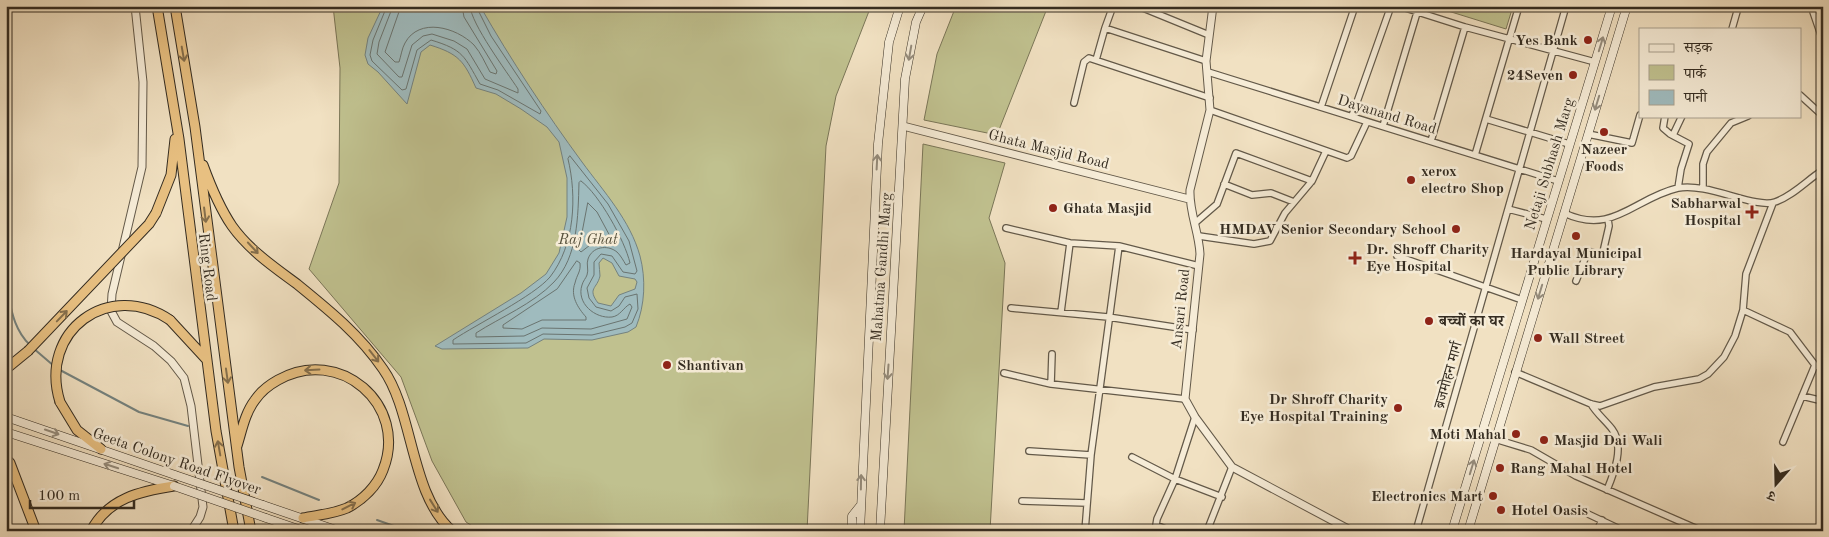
<svg xmlns="http://www.w3.org/2000/svg" width="1829" height="537" font-family="'Old Standard TT','Noto Serif Devanagari',serif">
<style>
.green{fill:#c0c18f;stroke:#7a7658}
.water{fill:#9fbbbe;stroke:#74827f;fill-rule:evenodd}
.lines{fill:none;stroke-linecap:round;stroke-linejoin:round}
.shore{stroke:#6a7470;stroke-width:1}
.stream{stroke:#74827f;stroke-width:2}
.minor-casing{stroke:#635949;stroke-width:8}
.tertiary-casing{stroke:#635949;stroke-width:9}
.secondary-casing{stroke:#342c21;stroke-width:9}
.trunk-casing{stroke:#342c21;stroke-width:11}
.minor{stroke:#f6ecd7;stroke-width:5.5}
.tertiary{stroke:#f6ecd7;stroke-width:7}
.secondary{stroke:#f6ecd7;stroke-width:8}
.trunk{stroke:#e8c081;stroke-width:9}
.secondary-bridge-casing{stroke:#342c21;stroke-width:9;stroke-linecap:butt}
.trunk-bridge-casing{stroke:#342c21;stroke-width:11;stroke-linecap:butt}
.secondary-bridge{stroke:#f6ecd7;stroke-width:8}
.trunk-bridge{stroke:#e8c081;stroke-width:9}
.oneway{stroke:#958c7c}
.oneway2{stroke:#856f4c}
.poi-dot{fill:#8f2418;stroke:#f6ecd7;stroke-width:2}
.labels{text-anchor:middle;stroke-width:5;stroke-linejoin:round;paint-order:stroke}
.poi-label{font-size:15px;font-weight:bold;fill:#342c21;stroke:#f6ecd7;text-anchor:start}
.street-label{font-size:15px;fill:#342c21;stroke:#f6ecd7}
.park-label{font-size:15px;font-style:italic;fill:#57513c;stroke:#f6ecd7}
</style>
<rect width="100%" height="100%" fill="#f1e1c2"/>
<filter id="stains"><feTurbulence type="fractalNoise" baseFrequency=".004" numOctaves="4"/><feColorMatrix values="0 0 0 0 .2 0 0 0 0 .09 0 0 0 0 .02 0 0 0 .5 -.17"/></filter>
<radialGradient id="worn" r=".72"><stop offset=".6" stop-color="#630" stop-opacity="0"/><stop offset="1" stop-color="#630" stop-opacity=".3"/></radialGradient>
<!-- green -->
<path class="green" d="M 333,6 L 871,6 L 836,96 L 826,146 L 807,531 L 480,531 L 466,522 L 432,461 L 401,377 L 309,269 L 339,183 L 340,68 Z
M 956,6 L 1048,6 L 997,135 L 924,120 L 937,54 Z
M 1432,6 L 1513,6 L 1506,29 Z
M 923,144 L 1005,163 L 989,218 L 1005,263 L 990,531 L 904,531 Z"/>
<!-- water -->
<path class="water" d="M 383,6 L 480,6 C 511,60 546,113 582,162 C 604,192 630,220 640,256 C 646,279 645,305 636,327 L 628,332 L 592,340 L 544,339 L 528,348 L 442,349 L 435,346 L 521,293 L 546,274 L 559,253 L 567,217 L 567,178 L 559,142 L 547,127 L 521,109 L 496,94 L 476,88 C 464,61 459,54 430,45 L 421,52 L 407,104 L 378,72 L 368,64 L 365,55 L 368,38 ZM 603,258 L 612,263 L 619,276 L 635,279 L 637,282 L 635,289 L 619,295 L 611,306 L 598,303 C 587,288 597,289 600,276 C 600,272 599,267 599,263 Z"/>
<g class="lines">
<!-- shore -->
<path class="shore" d="M 387,6 L 373,40 L 370,55 L 372,61 L 402,90 L 406,89 L 417,50 L 431,40 C 464,50 464,56 480,84 L 498,90 L 540,114 L 541,111 L 491,36 L 476,6
M 393,6 L 379,42 L 377,54 L 399,77 L 402,77 L 412,45 L 423,36 L 432,34 L 454,41 L 467,49 L 485,79 L 518,93 L 518,89 C 507,72 471,24 470,6
M 401,6 L 385,52 L 395,62 L 399,62 C 401,56 402,48 405,43 C 419,17 456,27 474,45 C 481,53 485,63 490,72 L 496,74 L 497,71 L 464,17 L 462,6
M 570,156 L 608,204 L 629,241 L 637,271 L 635,274 L 623,272 L 612,256 L 601,254 L 594,262 L 594,275 L 587,288 L 589,298 L 596,307 L 611,311 L 619,306 L 625,297 L 637,294 L 638,309 L 632,323 L 625,327 L 592,335 L 543,334 L 526,343 L 453,344 L 453,340 C 477,324 534,296 550,277 C 575,245 577,196 568,159 Z
M 581,181 C 599,194 625,241 630,263 L 626,265 C 623,260 621,256 617,252 C 607,244 592,247 588,259 C 586,264 589,270 587,275 C 586,278 583,281 582,285 C 576,303 595,319 612,317 C 620,316 624,307 630,304 L 632,307 L 627,319 L 591,329 L 542,328 L 524,336 L 476,337 L 476,333 C 501,317 533,304 554,282 C 578,257 578,216 579,183 Z
M 588,203 L 597,212 L 611,238 L 594,242 L 581,252 L 579,250 Z
M 577,261 L 580,263 C 581,272 577,274 575,283 C 570,296 578,308 586,317 L 586,320 L 542,320 L 522,329 L 503,328 L 503,325 L 557,289 Z"/>
<!-- stream -->
<path class="stream" d="M 6,286 C 11,307 13,329 30,345
M 33,348 L 54,366
M 60,370 L 139,412 L 188,426
M 262,477 L 319,500
M 377,520 L 408,531"/>
<defs>
<path id="minor" d="M 1138,6 L 1209,35
M 1399,6 L 1465,27 L 1595,62
M 1811,6 L 1823,41
M 1105,28 L 1113,6
M 1732,29 L 1738,8
M 1096,60 L 1105,28 L 1206,61
M 1208,72 L 1558,181
M 1800,95 L 1823,116
M 1074,103 L 1084,62 L 1089,58 L 1210,98
M 1321,107 L 1355,6
M 1210,110 L 1347,158 L 1351,156 L 1367,122
M 1352,116 L 1391,6
M 1665,116 L 1663,128 L 1670,134 L 1689,144 L 1681,169 L 1678,188
M 1486,119 L 1569,144
M 1383,126 L 1419,6
M 1588,134 L 1632,143 L 1640,115
M 1673,135 L 1682,116
M 1431,141 L 1465,27
M 1475,155 L 1519,6
M 1224,184 L 1252,195 L 1271,193 L 1294,202
M 1703,188 L 1703,164 L 1707,152 L 1731,123 L 1748,116
M 1508,209 L 1546,219
M 1564,213 C 1613,236 1634,198 1678,188 C 1707,182 1755,209 1775,202 C 1793,196 1807,180 1823,170
M 1195,223 L 1217,204 L 1236,153 L 1312,181
M 1006,228 L 1070,243 L 1119,246 L 1199,266
M 1199,236 L 1254,244 L 1270,241 L 1285,213 L 1312,181 L 1326,151
M 1397,256 L 1522,300
M 1576,281 L 1588,251 L 1598,254 L 1603,252 L 1609,226 L 1608,219
M 1011,308 L 1108,317 L 1193,330
M 1743,310 L 1790,332 L 1815,365 L 1823,369
M 1061,312 L 1070,243
M 1515,372 L 1591,404 L 1600,406 L 1654,387 L 1699,379 L 1708,374 L 1724,357 L 1735,336 L 1743,310 L 1746,274 L 1773,203
M 1004,373 L 1051,384 L 1185,399
M 1051,384 L 1052,354
M 1802,396 L 1823,401
M 1591,404 C 1597,414 1605,420 1612,429 C 1625,446 1614,473 1607,490
M 1495,439 L 1531,450 L 1576,476 L 1702,531
M 1783,442 L 1815,365
M 1029,451 L 1091,455
M 1132,457 L 1175,479 L 1222,497
M 1022,501 L 1087,503
M 1588,514 L 1624,531
M 1085,531 L 1091,455 L 1119,246
M 1170,531 L 1156,525 L 1157,519 L 1175,479 L 1195,417
M 1207,531 L 1232,467
M 1416,531 L 1566,6
M 1597,531 L 1602,520"/>
<path id="tertiary" d="M 135,6 L 143,82 L 142,167 L 112,294 L 111,311 L 117,322 L 154,346 L 171,361 L 184,378 L 191,406 L 203,507 L 200,517 L 191,531
M 1213,6 L 1206,61 L 1210,110 L 1190,190 C 1189,212 1199,232 1200,254 L 1185,399 L 1195,417 L 1232,467 L 1352,531
M 903,126 L 1189,199"/>
<path id="secondary" d="M 6,417 L 175,475
M 6,432 L 174,486
M 263,505 L 339,531
M 266,518 L 304,531
M 852,531 L 852,516 L 860,506
M 860,531 L 878,144 L 889,42 L 900,6
M 880,531 L 905,79 L 916,22 L 923,6
M 1452,531 L 1612,6
M 1468,531 L 1627,6"/>
<path id="trunk" d="M 157,6 L 179,139 L 216,431 L 234,531
M 175,6 L 195,127 L 239,467 L 251,531
M 203,165 C 211,187 219,207 232,226 C 249,250 274,267 297,284 C 329,310 360,335 383,369 C 414,413 410,494 452,531
M 156,213 L 171,175 L 175,139
M 170,320 L 206,359
M 6,369 L 28,351
M 60,402 L 77,430 L 101,449
M 237,446 C 242,430 245,413 255,400 C 261,391 269,385 278,380 C 339,345 409,405 383,470 C 377,486 363,500 347,508 C 333,514 317,515 303,518
M 6,459 L 10,463 L 36,531
M 91,531 C 108,498 141,491 174,486"/>
</defs>
<!-- minor casing -->
<use href="#minor" class="minor-casing"/>
<!-- tertiary casing -->
<use href="#tertiary" class="tertiary-casing"/>
<!-- secondary casing -->
<use href="#secondary" class="secondary-casing"/>
<!-- trunk casing -->
<use href="#trunk" class="trunk-casing"/>
<!-- minor -->
<use href="#minor" class="minor"/>
<!-- tertiary -->
<use href="#tertiary" class="tertiary"/>
<!-- secondary -->
<use href="#secondary" class="secondary"/>
<!-- trunk -->
<use href="#trunk" class="trunk"/>
<defs>
<path id="secondary-bridge" d="M 175,475 L 263,505
M 174,486 L 266,518"/>
<path id="trunk-bridge" d="M 28,351 L 149,224 L 156,213
M 60,402 C 38,331 109,279 170,320"/>
</defs>
<!-- secondary-bridge casing -->
<use href="#secondary-bridge" class="secondary-bridge-casing"/>
<!-- trunk-bridge casing -->
<use href="#trunk-bridge" class="trunk-bridge-casing"/>
<!-- secondary-bridge -->
<use href="#secondary-bridge" class="secondary-bridge"/>
<!-- trunk-bridge -->
<use href="#trunk-bridge" class="trunk-bridge"/>
</g>
<!-- one-way arrows -->
<defs><path id="oneway-shaft" d="M-6 0H5M1.5-3L5.5 0L1.5 3" fill="none" stroke-width="1.6" stroke-linecap="round" stroke-linejoin="round" transform="scale(1.25)"/></defs>
<g class="oneway">
<use href="#oneway-shaft" transform="translate(1601 44) rotate(-73)"/>
<use href="#oneway-shaft" transform="translate(910 53) rotate(100)"/>
<use href="#oneway-shaft" transform="translate(1597 103) rotate(107)"/>
<use href="#oneway-shaft" transform="translate(877 162) rotate(-87)"/>
<use href="#oneway-shaft" transform="translate(1540 292) rotate(107)"/>
<use href="#oneway-shaft" transform="translate(888 372) rotate(94)"/>
<use href="#oneway-shaft" transform="translate(52 432) rotate(19)"/>
<use href="#oneway-shaft" transform="translate(111 466) rotate(-162)"/>
<use href="#oneway-shaft" transform="translate(1472 467) rotate(-73)"/>
<use href="#oneway-shaft" transform="translate(861 482) rotate(-89)"/>
</g>
<g class="oneway2">
<use href="#oneway-shaft" transform="translate(183 54) rotate(80)"/>
<use href="#oneway-shaft" transform="translate(205 215) rotate(83)"/>
<use href="#oneway-shaft" transform="translate(253 248) rotate(47)"/>
<use href="#oneway-shaft" transform="translate(62 316) rotate(-46)"/>
<use href="#oneway-shaft" transform="translate(374 356) rotate(52)"/>
<use href="#oneway-shaft" transform="translate(312 370) rotate(177)"/>
<use href="#oneway-shaft" transform="translate(227 376) rotate(82)"/>
<use href="#oneway-shaft" transform="translate(219 448) rotate(-100)"/>
<use href="#oneway-shaft" transform="translate(349 506) rotate(-27)"/>
<use href="#oneway-shaft" transform="translate(434 506) rotate(58)"/>
</g>
<!-- markers -->
<g class="poi-dot">
<circle cx="1588" cy="40" r="5"/>
<circle cx="1573" cy="75" r="5"/>
<circle cx="1604" cy="132" r="5"/>
<circle cx="1411" cy="180" r="5"/>
<circle cx="1053" cy="208" r="5"/>
<path d="M1749.5 204.5h5v5h5v5h-5v5h-5v-5h-5v-5h5z"/>
<circle cx="1456" cy="229" r="5"/>
<circle cx="1576" cy="236" r="5"/>
<path d="M1352.5 250.5h5v5h5v5h-5v5h-5v-5h-5v-5h5z"/>
<circle cx="1429" cy="321" r="5"/>
<circle cx="1538" cy="338" r="5"/>
<circle cx="667" cy="365" r="5"/>
<circle cx="1398" cy="408" r="5"/>
<circle cx="1516" cy="434" r="5"/>
<circle cx="1544" cy="440" r="5"/>
<circle cx="1500" cy="468" r="5"/>
<circle cx="1493" cy="496" r="5"/>
<circle cx="1501" cy="510" r="5"/>
</g>
<g class="labels">
<!-- poi labels -->
<g class="poi-label">
<text x="1578" y="45" text-anchor="end">Yes Bank</text>
<text x="1563" y="80" text-anchor="end">24Seven</text>
<text x="1604" y="154" text-anchor="middle">Nazeer<tspan x="1604" dy="17">Foods</tspan></text>
<text x="1421" y="176">xerox<tspan x="1421" dy="17">electro Shop</tspan></text>
<text x="1741" y="208" text-anchor="end">Sabharwal<tspan x="1741" dy="17">Hospital</tspan></text>
<text x="1063" y="213">Ghata Masjid</text>
<text x="1446" y="234" text-anchor="end">HMDAV Senior Secondary School</text>
<text x="1366" y="254">Dr. Shroff Charity<tspan x="1366" dy="17">Eye Hospital</tspan></text>
<text x="1576" y="258" text-anchor="middle">Hardayal Municipal<tspan x="1576" dy="17">Public Library</tspan></text>
<text x="1439" y="326">बच्चों का घर</text>
<text x="1548" y="343">Wall Street</text>
<text x="677" y="370">Shantivan</text>
<text x="1388" y="404" text-anchor="end">Dr Shroff Charity<tspan x="1388" dy="17">Eye Hospital Training</tspan></text>
<text x="1506" y="439" text-anchor="end">Moti Mahal</text>
<text x="1554" y="445">Masjid Dai Wali</text>
<text x="1510" y="473">Rang Mahal Hotel</text>
<text x="1483" y="501" text-anchor="end">Electronics Mart</text>
<text x="1511" y="515">Hotel Oasis</text>
</g>
<!-- street labels -->
<g class="street-label">
<text transform="translate(1387 114) rotate(17)" y="5">Dayanand Road</text>
<text transform="translate(1049 149) rotate(14)" y="5">Ghata Masjid Road</text>
<text transform="translate(1549 164) rotate(-73)" y="5">Netaji Subhash Marg</text>
<text transform="translate(208 267) rotate(83)" y="5">Ring Road</text>
<text transform="translate(881 267) rotate(-86)" y="5">Mahatma Gandhi Marg</text>
<text transform="translate(1180 309) rotate(-84)" y="5">Ansari Road</text>
<text transform="translate(1448 375) rotate(-74)" y="5">ब्रजमोहन मार्ग</text>
<text transform="translate(177 461) rotate(19)" y="5">Geeta Colony Road Flyover</text>
</g>
<!-- park labels -->
<g class="park-label">
<text x="588" y="244">Raj Ghat</text>
</g>
</g>
<!-- margin -->
<rect width="1829" height="537" fill="none" stroke="#f1e1c2" stroke-width="25"/>
<rect x="8" y="8" width="1814" height="522" fill="none" stroke="#342c21" stroke-width="2.5"/>
<rect x="12" y="12" width="1804" height="512" fill="none" stroke="#342c21"/>
<!-- legend -->
<rect x="1639" y="28" width="162" height="90" fill="#f6ecd7" stroke="#a89f8e"/>
<rect x="1649" y="44" width="25" height="8" fill="#f6ecd7" stroke="#a89f8e"/>
<text x="1684" y="52" font-size="15" fill="#342c21">सड़क</text>
<rect x="1649" y="65" width="25" height="15" fill="#c0c18f" stroke="#a89f8e"/>
<text x="1684" y="78" font-size="15" fill="#342c21">पार्क</text>
<rect x="1649" y="90" width="25" height="15" fill="#9fbbbe" stroke="#a89f8e"/>
<text x="1684" y="102" font-size="15" fill="#342c21">पानी</text>
<!-- north arrow -->
<g transform="translate(1776 484) rotate(200)" stroke="#f6ecd7" stroke-width="4" paint-order="stroke">
<path d="M0-4L9 19L0 12L-9 19Z" fill="#342c21"/>
<text y="-8" font-size="14" font-weight="bold" text-anchor="middle" fill="#342c21">उ</text>
</g>
<!-- scale -->
<path d="M30 500v8h104v-8" fill="none" stroke="#342c21" stroke-width="2.5"/>
<text x="38" y="500" font-size="15" fill="#342c21" stroke="#f6ecd7" stroke-width="4" paint-order="stroke">100 m</text>
<rect width="100%" height="100%" filter="url(#stains)"/>
<rect width="100%" height="100%" fill="url(#worn)"/>
</svg>
